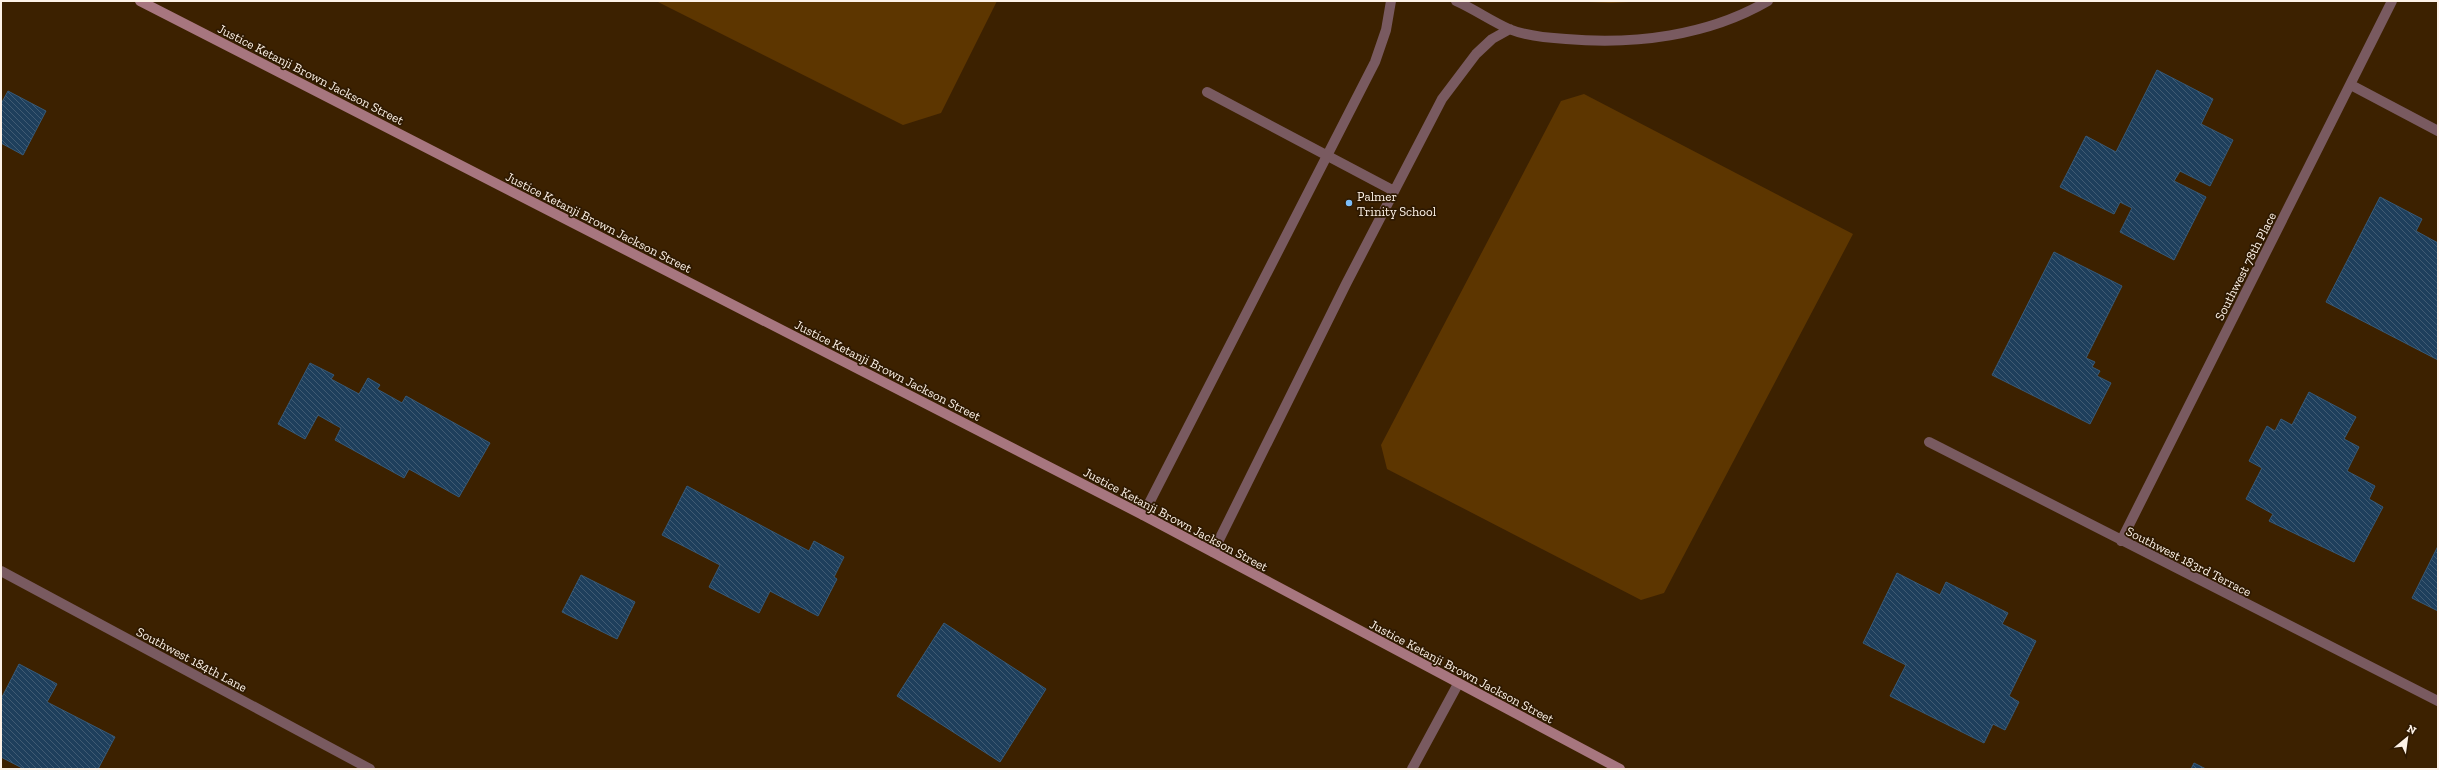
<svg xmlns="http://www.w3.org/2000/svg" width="2439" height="770" font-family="'Zilla Slab',serif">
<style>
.pitch{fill:#5d3600}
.building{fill:url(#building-back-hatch);stroke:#375977}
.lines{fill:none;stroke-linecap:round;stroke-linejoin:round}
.service{stroke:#795a60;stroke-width:10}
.minor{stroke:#795a60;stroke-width:10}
.secondary{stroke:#a7767f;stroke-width:10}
.poi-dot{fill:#7cbef9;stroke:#2e1901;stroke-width:1.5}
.labels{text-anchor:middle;stroke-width:3.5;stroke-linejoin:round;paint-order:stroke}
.street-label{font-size:13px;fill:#fdf2e7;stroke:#2e1901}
.poi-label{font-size:13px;fill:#fdf2e7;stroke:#2e1901;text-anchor:start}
</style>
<defs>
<pattern id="building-back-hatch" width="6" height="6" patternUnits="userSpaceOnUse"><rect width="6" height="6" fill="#1e3f5c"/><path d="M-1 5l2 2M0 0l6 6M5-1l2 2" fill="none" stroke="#405b73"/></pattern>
</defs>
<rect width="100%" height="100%" fill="#3c2100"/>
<!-- pitch -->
<path class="pitch" d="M 656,1 L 997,1 L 941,113 L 903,125 Z
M 1565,1 L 1651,1 L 1611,3 Z
M 1584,94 L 1853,234 L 1664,593 L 1641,600 L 1387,469 L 1381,445 L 1561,101 Z"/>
<!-- building -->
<path class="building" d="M 2157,70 L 2213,99 L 2201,124 L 2233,140 L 2210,186 L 2180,171 L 2174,181 L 2206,197 L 2174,260 L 2120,232 L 2132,208 L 2120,202 L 2114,214 L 2060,187 L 2086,136 L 2116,152 Z
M 8,91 L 46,111 L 23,155 L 1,143 L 1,104 Z
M 2380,197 L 2422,219 L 2416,231 L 2438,243 L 2438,360 L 2326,302 Z
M 2054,252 L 2122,286 L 2086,358 L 2095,362 L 2092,367 L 2100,371 L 2097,376 L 2111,383 L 2090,424 L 1992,375 Z
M 310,363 L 334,375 L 331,379 L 359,394 L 368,378 L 380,385 L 377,389 L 402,403 L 406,396 L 490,443 L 459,497 L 409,469 L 404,478 L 335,440 L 341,428 L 318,415 L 305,439 L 278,424 Z
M 2309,392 L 2356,417 L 2344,439 L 2359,447 L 2347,471 L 2375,486 L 2369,499 L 2383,507 L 2354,562 L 2269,521 L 2273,514 L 2246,499 L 2262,468 L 2249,461 L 2267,426 L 2275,431 L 2281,419 L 2292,425 Z
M 687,486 L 809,551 L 814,541 L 844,557 L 834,577 L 837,579 L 818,616 L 770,591 L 759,613 L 709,587 L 720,565 L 662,535 Z
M 2438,546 L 2438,611 L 2412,598 Z
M 1897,573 L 1940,595 L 1946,582 L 2008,613 L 2002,624 L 2036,641 L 2009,696 L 2019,702 L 2005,730 L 1993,724 L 1984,743 L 1890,696 L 1906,665 L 1863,643 Z
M 581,575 L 635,602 L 617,639 L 562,612 Z
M 944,623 L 1046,689 L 1000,762 L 897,696 Z
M 19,664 L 57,684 L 47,702 L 115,737 L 98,769 L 24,769 L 1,757 L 1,699 Z
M 2194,763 L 2206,769 L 2191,769 Z"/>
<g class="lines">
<!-- service -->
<path class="service" d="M 1456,1 C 1474,9 1491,21 1509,29 C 1526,36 1548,38 1566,39 C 1634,45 1708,36 1768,1
M 1207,92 L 1394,191
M 1143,515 L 1375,62 L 1386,30 L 1391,1
M 1213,552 L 1346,284 L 1442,99 L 1476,54 L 1492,39 L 1510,29"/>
<!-- minor -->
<path class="minor" d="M 2351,85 L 2438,131
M 1929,442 L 2438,701
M 2121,541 L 2392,1
M 1,571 L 370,769
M 1412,769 L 1458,684"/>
<!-- secondary -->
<path class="secondary" d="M 140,1 L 1143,515 L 1620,769"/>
</g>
<!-- markers -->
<circle class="poi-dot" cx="1349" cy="203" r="4"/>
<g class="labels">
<!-- street labels -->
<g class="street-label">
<text transform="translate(311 74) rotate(27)" y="5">Justice Ketanji Brown Jackson Street</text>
<text transform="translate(599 222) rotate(27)" y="5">Justice Ketanji Brown Jackson Street</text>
<text transform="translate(2245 266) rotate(-63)" y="5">Southwest 78th Place</text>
<text transform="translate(888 370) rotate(27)" y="5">Justice Ketanji Brown Jackson Street</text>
<text transform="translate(1176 519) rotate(28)" y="5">Justice Ketanji Brown Jackson Street</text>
<text transform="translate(2189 561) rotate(27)" y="5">Southwest 183rd Terrace</text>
<text transform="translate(192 659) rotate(28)" y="5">Southwest 184th Lane</text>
<text transform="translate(1462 671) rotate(28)" y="5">Justice Ketanji Brown Jackson Street</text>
</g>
<!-- poi labels -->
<g class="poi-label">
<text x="1357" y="201">Palmer<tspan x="1357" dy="15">Trinity School</tspan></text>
</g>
</g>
<!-- border -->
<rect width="2439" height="770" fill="none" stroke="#fdf2e7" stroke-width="4"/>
<!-- north arrow -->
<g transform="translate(2407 738) rotate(29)" stroke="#2e1901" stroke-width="3" paint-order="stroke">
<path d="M0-3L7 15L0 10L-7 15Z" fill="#fdf2e7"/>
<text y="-6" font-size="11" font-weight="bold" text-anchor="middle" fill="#fdf2e7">N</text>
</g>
</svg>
